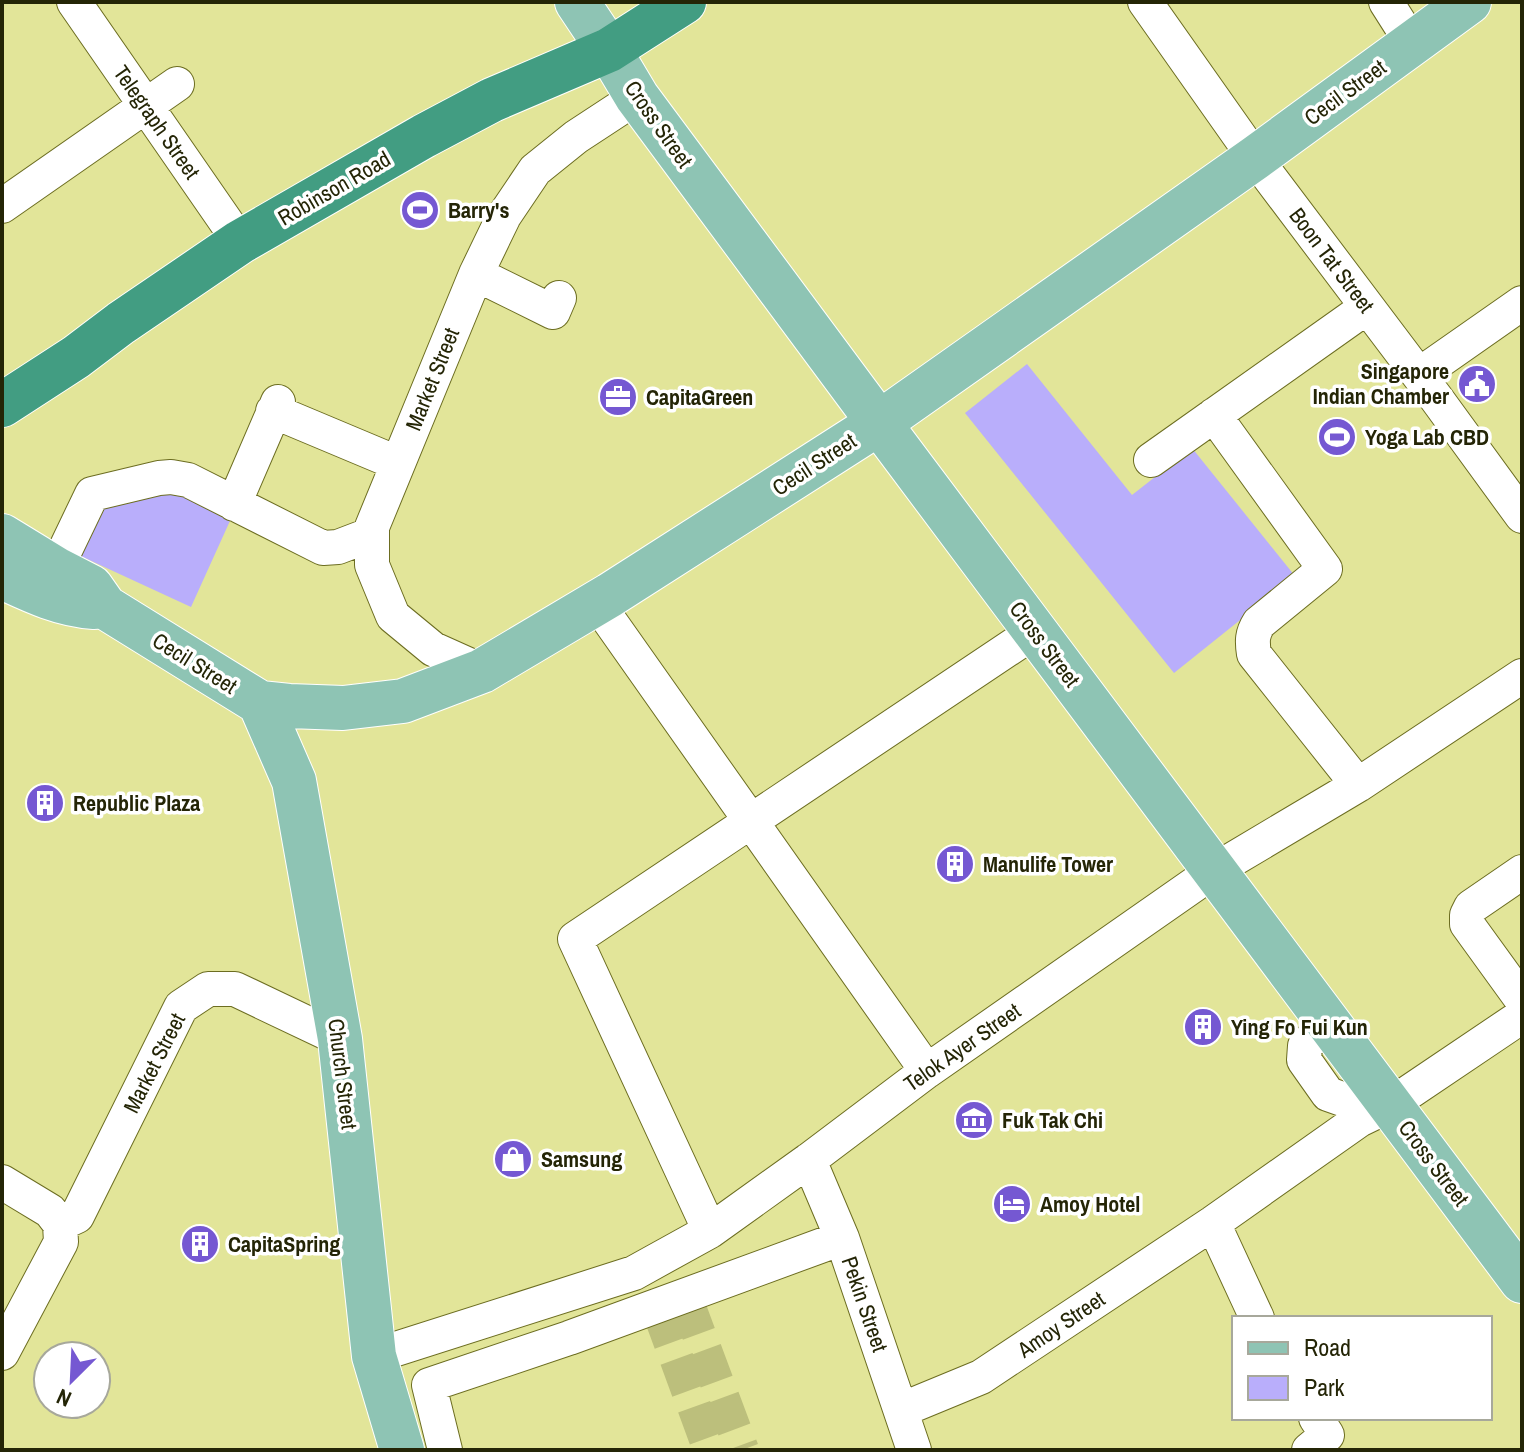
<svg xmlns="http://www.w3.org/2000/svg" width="1524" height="1452" font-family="'Archivo Narrow',sans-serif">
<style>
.green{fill:#b9aefb}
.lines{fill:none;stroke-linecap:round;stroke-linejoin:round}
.minor-tunnel{stroke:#bcbf7c;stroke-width:34;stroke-dasharray:34 17;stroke-linecap:butt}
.minor-casing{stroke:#6c6d21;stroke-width:36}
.major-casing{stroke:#fff;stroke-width:46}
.highway-casing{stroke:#fff;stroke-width:46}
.minor{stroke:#fff;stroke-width:34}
.major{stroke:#8ec4b4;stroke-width:44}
.highway{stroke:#429d82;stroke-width:44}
.labels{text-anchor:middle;stroke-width:7;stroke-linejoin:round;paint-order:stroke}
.street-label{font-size:22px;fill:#242506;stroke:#fff}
.poi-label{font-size:22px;font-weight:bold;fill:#242506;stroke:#fff;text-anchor:start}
</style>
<rect width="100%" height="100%" fill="#e2e599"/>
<!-- green -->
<path class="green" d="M 1027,364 L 1132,495 L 1192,448 L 1295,576 L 1174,673 L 965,413 Z
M 181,488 L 234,512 L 191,607 L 74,553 L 97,503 Z"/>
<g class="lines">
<!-- minor-tunnel -->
<path class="minor-tunnel" d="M 687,1302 L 742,1450
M 659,1311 L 710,1450"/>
<defs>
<path id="minor" d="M 74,2 L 240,242
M 1145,2 L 1255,158 L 1436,398 L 1522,516
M 1386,2 L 1412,43
M 2,206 L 177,84
M 476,274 L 553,312 L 559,298
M 1419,375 L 1522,303
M 273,411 L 397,463
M 1214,415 L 1325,569 L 1259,623 C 1252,634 1252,641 1254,654 L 1358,785
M 1151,460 L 1367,307
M 234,504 L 278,402
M 56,569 L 92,494 L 159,478 L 171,477 L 188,480 L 323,548 L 338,547 L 372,534
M 597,603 L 927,1071
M 482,671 L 433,649 L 393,616 L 372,565 L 372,527 L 476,274 L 504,216 L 535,170 L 576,137 L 637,97
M 1522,872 L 1471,907 L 1467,915 L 1467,924 L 1522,1000
M 1328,1022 L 1305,1046 L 1304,1060 L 1328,1094 L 1345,1100 L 1356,1095 L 1373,1082
M 809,1160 L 842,1238 L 914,1450
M 2,1182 L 50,1211 L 60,1224 L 61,1242 L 2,1353
M 1213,1223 L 1257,1318
M 60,1224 L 77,1216 L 181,1007 L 208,989 L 235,989 L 340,1039
M 710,1231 L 575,939 L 1035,631
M 374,1356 L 634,1273 L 710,1231 L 809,1160 L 927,1071 L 1215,870 L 1358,785 L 1522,676
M 901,1410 L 981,1377 L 1213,1223 L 1359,1120 L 1390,1105 L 1522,1016
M 445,1450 L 429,1385 L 569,1338 L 842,1238
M 1309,1450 L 1327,1435 L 1316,1418"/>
<path id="major" d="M 577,2 L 609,50 L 637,97 L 879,423 L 1522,1281
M 2,536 L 56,569 L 91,587 L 105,607 L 260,703 L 289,706 L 343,708 L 403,701 L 482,671 L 610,595 L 879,423 L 1255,158 L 1469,2
M 2,577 C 32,591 61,605 94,607
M 260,703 L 294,781 L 340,1039 L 374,1356 L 402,1450"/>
<path id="highway" d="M 2,405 L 76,357 L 121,323 L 240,242 L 424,136 L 492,100 L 609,50 L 684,2"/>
</defs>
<!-- minor casing -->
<use href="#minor" class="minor-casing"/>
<!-- major casing -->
<use href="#major" class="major-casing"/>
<!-- highway casing -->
<use href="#highway" class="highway-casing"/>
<!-- minor -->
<use href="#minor" class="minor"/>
<!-- major -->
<use href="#major" class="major"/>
<!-- highway -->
<use href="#highway" class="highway"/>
</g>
<!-- icons -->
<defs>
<symbol id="stadium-disc" viewBox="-11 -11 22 22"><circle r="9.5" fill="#7558d2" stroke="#fff"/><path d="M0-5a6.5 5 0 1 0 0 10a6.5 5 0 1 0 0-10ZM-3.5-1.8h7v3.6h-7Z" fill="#fff"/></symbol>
<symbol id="civic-disc" viewBox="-11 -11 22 22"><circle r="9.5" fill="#7558d2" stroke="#fff"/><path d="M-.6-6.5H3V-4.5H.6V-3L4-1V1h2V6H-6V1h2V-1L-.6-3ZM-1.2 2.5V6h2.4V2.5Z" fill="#fff"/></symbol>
<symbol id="office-disc" viewBox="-11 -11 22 22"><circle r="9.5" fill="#7558d2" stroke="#fff"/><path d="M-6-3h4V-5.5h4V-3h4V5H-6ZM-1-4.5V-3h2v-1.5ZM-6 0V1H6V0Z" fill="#fff"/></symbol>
<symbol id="building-disc" viewBox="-11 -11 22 22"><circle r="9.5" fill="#7558d2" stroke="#fff"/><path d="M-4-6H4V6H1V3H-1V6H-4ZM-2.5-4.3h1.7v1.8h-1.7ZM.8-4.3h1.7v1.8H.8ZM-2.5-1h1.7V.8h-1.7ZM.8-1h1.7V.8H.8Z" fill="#fff"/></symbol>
<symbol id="museum-disc" viewBox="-11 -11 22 22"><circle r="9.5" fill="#7558d2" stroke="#fff"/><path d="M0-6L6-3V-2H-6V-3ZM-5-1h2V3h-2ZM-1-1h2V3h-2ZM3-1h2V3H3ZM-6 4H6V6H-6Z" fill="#fff"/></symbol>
<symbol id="shop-disc" viewBox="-11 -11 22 22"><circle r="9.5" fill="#7558d2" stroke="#fff"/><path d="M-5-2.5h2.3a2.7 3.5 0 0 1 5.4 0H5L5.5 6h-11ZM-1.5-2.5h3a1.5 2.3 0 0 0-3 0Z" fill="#fff"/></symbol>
<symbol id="hotel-disc" viewBox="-11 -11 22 22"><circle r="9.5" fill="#7558d2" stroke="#fff"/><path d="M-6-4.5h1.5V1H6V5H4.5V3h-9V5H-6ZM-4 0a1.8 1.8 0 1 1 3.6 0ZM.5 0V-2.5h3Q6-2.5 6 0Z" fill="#fff"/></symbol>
</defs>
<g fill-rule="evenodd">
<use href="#stadium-disc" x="398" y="188" width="44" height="44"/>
<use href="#civic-disc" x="1455" y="362" width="44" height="44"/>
<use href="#office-disc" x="596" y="375" width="44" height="44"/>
<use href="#stadium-disc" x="1315" y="415" width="44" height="44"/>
<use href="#building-disc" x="23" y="781" width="44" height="44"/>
<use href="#building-disc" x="933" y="842" width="44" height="44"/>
<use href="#building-disc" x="1181" y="1005" width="44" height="44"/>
<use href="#museum-disc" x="952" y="1098" width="44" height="44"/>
<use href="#shop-disc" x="491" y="1137" width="44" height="44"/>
<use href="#hotel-disc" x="990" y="1182" width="44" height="44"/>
<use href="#building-disc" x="178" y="1222" width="44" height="44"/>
</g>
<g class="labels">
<!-- street labels -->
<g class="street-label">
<text transform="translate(1345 92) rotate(-36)" y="8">Cecil Street</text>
<text transform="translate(157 122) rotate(55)" y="8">Telegraph Street</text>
<text transform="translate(659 124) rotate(55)" y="8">Cross Street</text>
<text transform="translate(334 188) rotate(-30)" y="8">Robinson Road</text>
<text transform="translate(1332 260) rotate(53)" y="8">Boon Tat Street</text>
<text transform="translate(432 379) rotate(-68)" y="8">Market Street</text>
<text transform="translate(814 464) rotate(-33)" y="8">Cecil Street</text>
<text transform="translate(1045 644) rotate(53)" y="8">Cross Street</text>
<text transform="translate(195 663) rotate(32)" y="8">Cecil Street</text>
<text transform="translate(962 1047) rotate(-35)" y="8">Telok Ayer Street</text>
<text transform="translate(154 1063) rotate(-63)" y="8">Market Street</text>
<text transform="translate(343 1074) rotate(83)" y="8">Church Street</text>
<text transform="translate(1434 1163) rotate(53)" y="8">Cross Street</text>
<text transform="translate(865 1304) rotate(71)" y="8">Pekin Street</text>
<text transform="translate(1061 1324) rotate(-34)" y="8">Amoy Street</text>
</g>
<!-- poi labels -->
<g class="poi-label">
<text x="448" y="218">Barry's</text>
<text x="1449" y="379" text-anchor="end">Singapore<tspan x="1449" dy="25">Indian Chamber</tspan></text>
<text x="646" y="405">CapitaGreen</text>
<text x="1365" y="445">Yoga Lab CBD</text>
<text x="73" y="811">Republic Plaza</text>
<text x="983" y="872">Manulife Tower</text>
<text x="1231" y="1035">Ying Fo Fui Kun</text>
<text x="1002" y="1128">Fuk Tak Chi</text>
<text x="541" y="1167">Samsung</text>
<text x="1040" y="1212">Amoy Hotel</text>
<text x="228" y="1252">CapitaSpring</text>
</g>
</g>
<!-- border -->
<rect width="1524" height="1452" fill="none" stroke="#242506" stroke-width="8"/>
<!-- legend -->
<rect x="1232" y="1316" width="260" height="104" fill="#ffffff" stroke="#a7a89b" stroke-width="2"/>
<rect x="1248" y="1342" width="40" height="12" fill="#8ec4b4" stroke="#a7a89b" stroke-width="2"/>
<text x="1304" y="1356" font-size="24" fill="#242506">Road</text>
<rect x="1248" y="1376" width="40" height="24" fill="#b9aefb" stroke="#a7a89b" stroke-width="2"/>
<text x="1304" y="1396" font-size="24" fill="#242506">Park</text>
<!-- north arrow -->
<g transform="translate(72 1380) rotate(204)"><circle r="38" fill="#ffffff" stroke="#a7a89b" stroke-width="2"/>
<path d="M0-6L14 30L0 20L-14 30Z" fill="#7558d2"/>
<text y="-12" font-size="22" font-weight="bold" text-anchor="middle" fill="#242506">N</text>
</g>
</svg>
